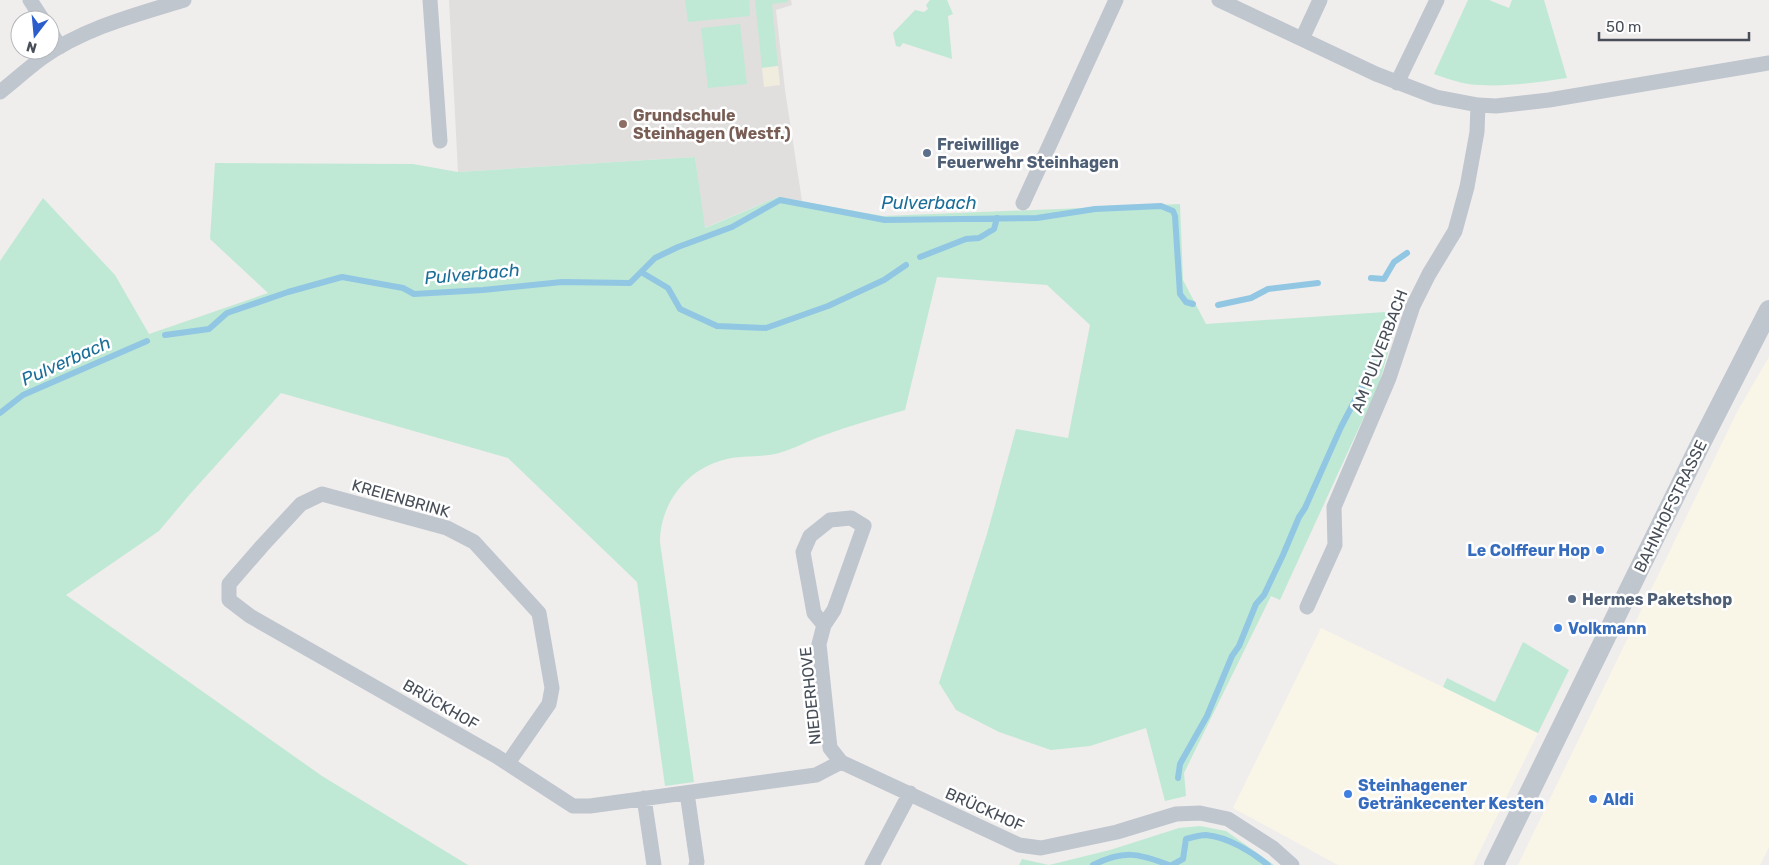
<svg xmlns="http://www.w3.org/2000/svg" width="1769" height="865" font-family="Rubik,sans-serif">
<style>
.commercial{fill:#f9f6e7}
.education{fill:#e0dfde}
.green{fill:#bfe9d5}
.sand{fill:#f0eddf}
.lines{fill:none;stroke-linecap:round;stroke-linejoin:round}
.stream{stroke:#91c7e2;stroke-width:6}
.minor{stroke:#bfc6ce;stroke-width:15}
.tertiary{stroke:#bfc6ce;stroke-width:20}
.education-dot{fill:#8d6e63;stroke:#fff;stroke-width:2}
.service-dot{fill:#5c6f8a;stroke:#fff;stroke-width:2}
.shop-dot{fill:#3f7fe0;stroke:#fff;stroke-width:2}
.labels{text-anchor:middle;stroke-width:5;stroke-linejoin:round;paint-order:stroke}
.education-label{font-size:16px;font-weight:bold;fill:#785e54;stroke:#fff;text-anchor:start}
.service-label{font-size:16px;font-weight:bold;fill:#4e5e75;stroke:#fff;text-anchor:start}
.street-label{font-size:16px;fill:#474e58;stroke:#fff}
.shop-label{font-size:16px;font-weight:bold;fill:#366cbe;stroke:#fff;text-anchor:start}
.water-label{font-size:18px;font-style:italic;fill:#1b6e98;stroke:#fff}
</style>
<rect width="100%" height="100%" fill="#f0eded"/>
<!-- commercial -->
<path class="commercial" d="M 1769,357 L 1769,847 L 1760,865 L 1518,865 L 1737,412 Z
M 1321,628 L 1538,733 L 1473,865 L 1338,865 L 1233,808 Z"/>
<!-- education -->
<path class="education" d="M 449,0 L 791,0 L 792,5 L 776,10 L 785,90 L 802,201 L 778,197 L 704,228 L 695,157 L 458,172 Z"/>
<!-- green -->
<path class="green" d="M 685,0 L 749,0 L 750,16 L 688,22 Z
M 755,0 L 788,0 L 788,2 L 772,4 L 778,66 L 762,68 Z
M 930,0 L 947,0 L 953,14 L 948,16 L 952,59 L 903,43 L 900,47 L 896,46 L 893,33 L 915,10 L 924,12 L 928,9 L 926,5 Z
M 1468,0 L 1489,0 L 1509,8 L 1512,0 L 1544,0 L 1567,78 C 1534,83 1501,88 1468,84 C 1457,82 1445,78 1434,74 Z
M 740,24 L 747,84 L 708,88 L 701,28 Z
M 695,157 L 705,228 L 778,197 L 883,216 L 1180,204 L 1183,280 L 1206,324 L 1400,311 L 1379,384 L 1280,600 L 1271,596 L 1184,773 L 1186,796 L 1165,801 L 1146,728 L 1090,746 L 1051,750 L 999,732 L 956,710 L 939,683 L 987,534 L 1016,429 L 1068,438 L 1090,325 L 1047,285 L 937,277 L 905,410 C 877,418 849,426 822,436 C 807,441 794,449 779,453 C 761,458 741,455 723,460 C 686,470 660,504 660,542 L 694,782 L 665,786 L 637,582 L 508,458 L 281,393 L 190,494 L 159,531 L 66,595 L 322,776 L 468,865 L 0,865 L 0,261 L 43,198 L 115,275 L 149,334 L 268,293 L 210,239 L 215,163 L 413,164 L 458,172 Z
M 1523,642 L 1569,670 L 1538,733 L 1443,687 L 1447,678 L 1495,702 Z
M 1200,826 L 1226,831 L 1274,865 L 1019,865 L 1022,859 L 1049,865 L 1110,850 L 1179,828 Z"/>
<!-- sand -->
<path class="sand" d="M 778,66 L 780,85 L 764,87 L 762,68 Z"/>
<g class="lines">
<!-- stream -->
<path class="stream" d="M 920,257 L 966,239 L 979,238 L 994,229 L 997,218
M 641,272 L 668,288 L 680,309 L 717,326 L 766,328 L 828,306 L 884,280 L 906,265
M 1371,278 L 1384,279 L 1394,262 L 1407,253
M 1218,305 L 1251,298 L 1268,289 L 1318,283
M 165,335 L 209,329 L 227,313 L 288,292 L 342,277 L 403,288 L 414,294 L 483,290 L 562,282 L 630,283 L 655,258 L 678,247 L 732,227 L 780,200 L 885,220 L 1037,218 L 1095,209 L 1161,206 L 1173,211 L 1175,216 L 1180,294 L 1186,302 L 1193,304
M 0,413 L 23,395 L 147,341
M 1178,778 L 1180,764 L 1207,716 L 1232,656 L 1239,646 L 1256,604 L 1264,595 L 1283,555 L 1299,517 L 1305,508 L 1341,427 L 1365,381 L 1369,364 L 1386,334 L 1395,315
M 1093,865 C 1124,850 1138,853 1169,865
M 1172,865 L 1183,859 L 1186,839 C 1193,837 1200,835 1206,835 C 1228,837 1252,852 1268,865"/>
<!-- minor -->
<path class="minor" d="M 30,0 L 43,20
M 430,0 L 440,141
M 1219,0 L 1376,74 L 1436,97 L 1478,105 L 1496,106 L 1549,100 L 1769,63
M 50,31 L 60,47
M 1302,39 L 1320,0
M 1397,83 L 1437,0
M 0,92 C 14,81 27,69 42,58 C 84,28 135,15 184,0
M 1023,203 L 1116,0
M 1307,607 L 1335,545 L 1334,507 L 1389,378 L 1413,306 L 1429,274 L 1455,231 L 1467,187 L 1477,132 L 1478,105
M 824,625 L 814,613 L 803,552 L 810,536 L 830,520 L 851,518 L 864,526 L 834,610 L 824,625 L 819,644 L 830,748 L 841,762 L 1019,845 L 1041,848 L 1117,832 L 1176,814 L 1200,813 L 1228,819 L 1273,848 L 1292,865
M 508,763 L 549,704 L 552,688 L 539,613 L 474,542 L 447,528 L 322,494 L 301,504 L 262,546 L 229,584 L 229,600 L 250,616 L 496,756 L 573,806 L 590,806 L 816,775 L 841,762
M 687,793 L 697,862 L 696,865
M 644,798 L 654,865
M 872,865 L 910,793"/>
<!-- tertiary -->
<path class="tertiary" d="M 1494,865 L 1701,443 L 1769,310"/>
</g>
<!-- markers -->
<circle class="education-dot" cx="623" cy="124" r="5"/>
<g class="service-dot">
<circle cx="927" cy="153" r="5"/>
<circle cx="1572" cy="599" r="5"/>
</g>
<g class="shop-dot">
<circle cx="1600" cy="550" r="5"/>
<circle cx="1558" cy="628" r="5"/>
<circle cx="1348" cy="794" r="5"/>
<circle cx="1593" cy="799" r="5"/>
</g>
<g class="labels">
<!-- education labels -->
<g class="education-label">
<text x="633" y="121">Grundschule<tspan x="633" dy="18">Steinhagen (Westf.)</tspan></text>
</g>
<!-- service labels -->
<g class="service-label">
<text x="937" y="150">Freiwillige<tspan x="937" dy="18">Feuerwehr Steinhagen</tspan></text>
<text x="1582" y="605">Hermes Paketshop</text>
</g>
<!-- street labels -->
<g class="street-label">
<text transform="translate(1379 351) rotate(-69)" y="6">AM PULVERBACH</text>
<text transform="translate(401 498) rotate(16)" y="6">KREIENBRINK</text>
<text transform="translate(1670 506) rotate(-64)" y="6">BAHNHOFSTRASSE</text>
<text transform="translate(810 696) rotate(-96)" y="6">NIEDERHOVE</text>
<text transform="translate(441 704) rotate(30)" y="6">BRÜCKHOF</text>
<text transform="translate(985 809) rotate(24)" y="6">BRÜCKHOF</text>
</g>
<!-- shop labels -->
<g class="shop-label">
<text x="1590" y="556" text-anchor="end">Le Colffeur Hop</text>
<text x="1568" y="634">Volkmann</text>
<text x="1358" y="791">Steinhagener<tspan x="1358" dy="18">Getränkecenter Kesten</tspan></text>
<text x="1603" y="805">Aldi</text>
</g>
<!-- water labels -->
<g class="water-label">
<text x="929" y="209">Pulverbach</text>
<text transform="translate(472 274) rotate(-5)" y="6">Pulverbach</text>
<text transform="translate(66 361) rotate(-24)" y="6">Pulverbach</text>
</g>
</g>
<!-- north arrow -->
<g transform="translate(35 35) rotate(196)"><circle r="24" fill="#ffffff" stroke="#b5b8bc"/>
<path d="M0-4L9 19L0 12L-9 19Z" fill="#2b5dcc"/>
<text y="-8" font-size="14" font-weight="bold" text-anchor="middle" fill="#474e58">N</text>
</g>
<!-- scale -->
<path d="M1599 32v8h150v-8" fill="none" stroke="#474e58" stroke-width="2.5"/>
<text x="1606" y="32" font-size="15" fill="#474e58" stroke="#ffffff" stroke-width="4" paint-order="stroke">50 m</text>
</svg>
